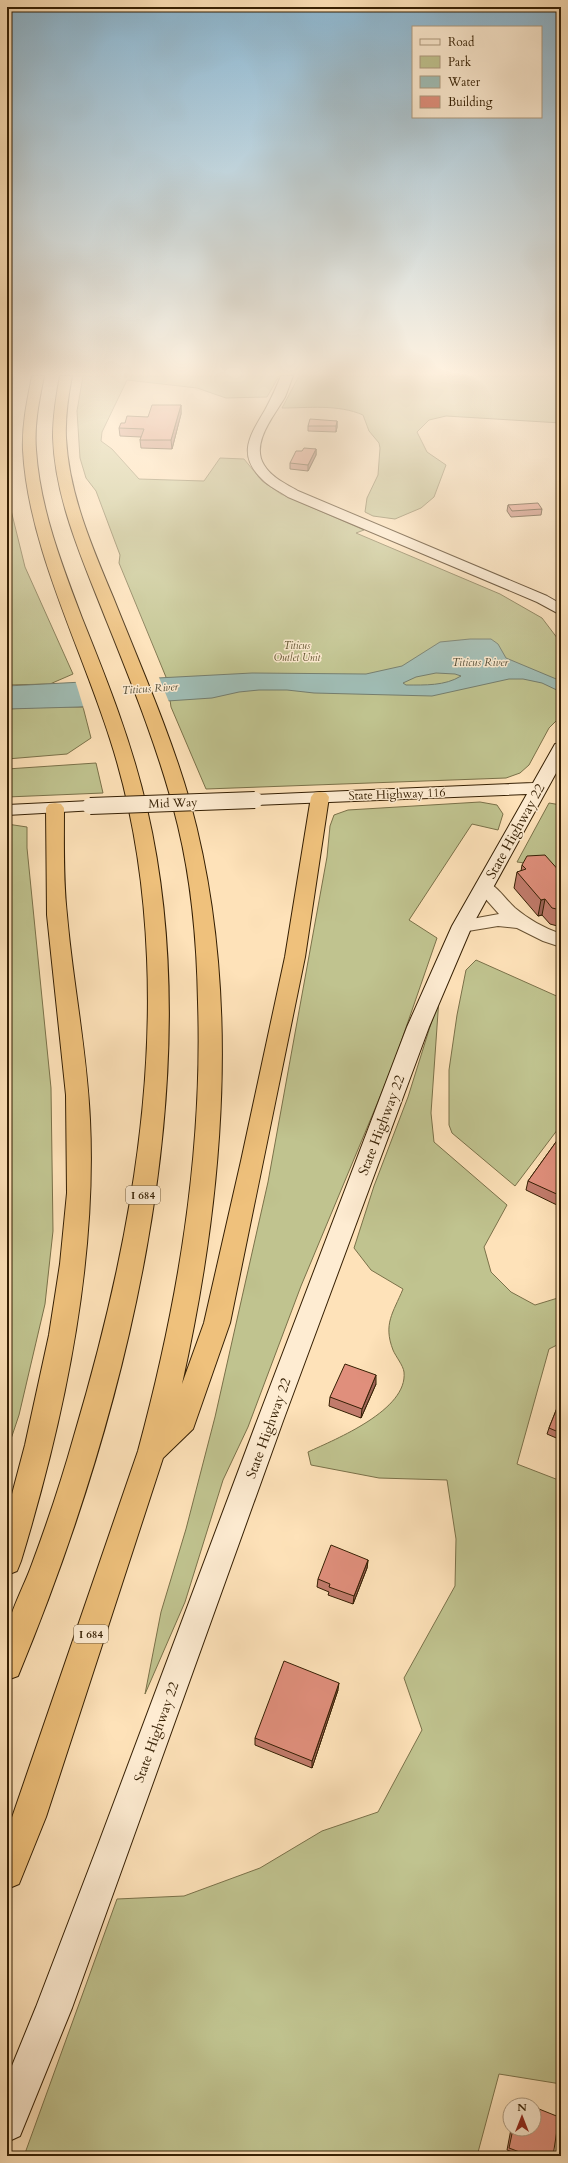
<svg xmlns="http://www.w3.org/2000/svg" width="568" height="2163" font-family="Cardo,serif">
<style>
.green{fill:#c0c38f;stroke:#7a7149}
.water{fill:#a0bdb5;stroke:#757e6e;fill-rule:evenodd}
.pier{fill:#fee2b9}
.lines{fill:none;stroke-linecap:round;stroke-linejoin:round}
.street-casing{stroke:#675030;stroke-width:2}
.secondary-casing{stroke:#351f03;stroke-width:2}
.highway-casing{stroke:#351f03;stroke-width:2}
.street{fill:#feecd2;fill-rule:evenodd}
.secondary{fill:#feecd2;fill-rule:evenodd}
.highway{fill:#efc17c;fill-rule:evenodd}
.secondary-bridge-casing{stroke:#351f03;stroke-width:18;stroke-linecap:butt}
.secondary-bridge{stroke:#feecd2;stroke-width:16}
.wall{fill:#c17b6b;stroke:#351f03}
.shaded-wall{fill:#9d6457;stroke:#351f03}
.building{fill:#e08f7c;stroke:#351f03}
.labels{text-anchor:middle;stroke-width:3;stroke-linejoin:round;paint-order:stroke}
.far-park-label{font-size:10px;font-style:italic;fill:#5f502d;stroke:#feecd2}
.far-water-label{font-size:11px;font-style:italic;fill:#554e38;stroke:#feecd2}
.shield{fill:#feecd2;stroke:#715c41;stroke-width:1}
.shield-label{font-size:11px;font-weight:bold;fill:#351f03}
.street-label{font-size:12px;fill:#351f03;stroke:#feecd2}
.near-street-label{font-size:14px;fill:#351f03;stroke:#feecd2}
</style>
<rect width="100%" height="100%" fill="#fee2b9"/>
<filter id="stains"><feTurbulence type="fractalNoise" baseFrequency=".005" numOctaves="4"/><feColorMatrix values="0 0 0 0 .2 0 0 0 0 .09 0 0 0 0 .02 0 0 0 .5 -.17"/></filter>
<radialGradient id="worn" r=".72"><stop offset=".6" stop-color="#630" stop-opacity="0"/><stop offset="1" stop-color="#630" stop-opacity=".3"/></radialGradient>
<!-- green -->
<path class="green" d="M 7,376 L 14,376 L 7,412 L 10,506 L 25,567 L 73,674 L 50,684 L 7,685 Z
M 83,376 L 279,376 L 267,397 L 226,398 L 197,388 L 127,380 L 102,432 L 101,441 L 112,449 L 139,479 L 204,481 L 220,458 L 244,459 L 262,481 L 281,494 L 364,530 L 356,533 L 500,594 L 542,618 L 561,643 L 561,716 L 549,728 L 529,765 L 520,773 L 506,778 L 206,789 L 171,707 L 170,700 L 175,699 L 119,563 L 120,555 L 96,491 L 86,478 L 80,458 L 77,411 Z
M 299,376 L 561,376 L 561,423 L 446,416 L 429,420 L 417,432 L 427,452 L 446,465 L 434,497 L 421,508 L 395,519 L 373,516 L 365,512 L 367,498 L 378,475 L 380,448 L 379,443 L 369,431 L 363,415 C 338,404 308,408 282,408 Z
M 44,707 L 83,707 L 91,738 L 67,754 L 7,759 L 7,709 Z
M 96,763 L 103,793 L 7,797 L 7,769 Z
M 480,802 L 497,805 L 503,814 L 498,830 L 472,824 L 409,920 L 437,938 L 392,1068 L 301,1286 L 248,1427 L 223,1480 L 185,1602 L 145,1694 L 161,1612 L 186,1529 L 215,1417 L 268,1182 L 327,857 L 330,826 L 334,815 L 348,810 Z
M 549,803 L 561,805 L 561,877 L 533,864 L 517,862 Z
M 7,824 L 27,827 L 27,848 L 51,1088 L 53,1231 L 45,1304 L 19,1415 L 7,1451 Z
M 476,960 L 561,998 L 561,1125 L 515,1186 L 452,1133 L 449,1125 L 449,1070 L 457,1015 L 466,970 Z
M 439,998 L 431,1113 L 434,1142 L 507,1205 L 484,1247 L 491,1272 L 511,1292 L 535,1305 L 561,1297 L 561,1343 L 549,1349 L 517,1464 L 561,1481 L 561,2084 L 499,2074 L 477,2156 L 24,2156 L 117,1899 L 184,1896 L 260,1868 L 322,1831 L 378,1812 L 422,1730 L 404,1678 L 455,1586 L 456,1539 L 447,1480 L 379,1478 L 311,1465 L 308,1452 C 336,1439 408,1410 404,1372 C 403,1365 396,1357 393,1350 C 383,1324 393,1313 403,1289 L 371,1270 L 354,1248 L 374,1186 L 408,1097 Z"/>
<!-- water -->
<path class="water" d="M 470,639 L 491,639 L 498,644 L 506,658 L 561,681 L 561,692 L 542,683 L 523,679 L 509,679 L 432,696 L 314,693 L 287,690 L 259,690 L 239,692 L 212,698 L 78,707 L 7,709 L 7,686 L 252,673 L 366,674 L 402,666 L 440,642 ZM 436,673 L 455,674 L 461,676 C 445,686 425,685 406,685 L 403,683 L 416,677 Z"/>
<!-- pier -->
<path class="pier" d="M 158,675 L 169,702 L 84,709 L 75,680 Z"/>
<g class="lines">
<defs>
<path id="street" d="M 484,881 C 496,884 505,899 515,908 C 528,919 544,928 561,934 L 561,947 L 543,941 L 517,928 L 498,926 L 462,932 L 455,930 L 453,926 L 455,922 L 499,914 L 475,887 L 478,883 Z"/>
<path id="secondary" d="M 281,376 L 293,376 C 290,383 288,390 285,397 C 275,415 250,443 264,465 C 271,477 286,484 298,491 L 547,596 L 561,604 L 561,615 L 537,602 L 288,497 C 281,492 272,488 265,482 C 236,456 249,437 265,410 C 271,399 276,388 281,376 Z
M 561,743 L 561,764 L 472,926 L 429,1027 L 283,1421 L 72,2008 L 20,2136 L 7,2142 L 7,2078 L 36,2007 L 98,1845 L 257,1421 L 407,1027 L 452,926 L 527,794 L 255,805 L 249,804 L 246,800 L 249,796 L 255,795 L 533,783 L 555,744 Z
M 90,801 L 96,802 L 99,806 L 96,810 L 7,815 L 7,805 Z"/>
<path id="highway" d="M 32,376 L 44,376 C 39,401 34,425 36,450 C 40,508 61,563 82,618 C 107,680 132,743 147,809 C 211,1085 124,1420 18,1676 L 7,1680 C 7,1664 4,1642 8,1626 C 13,1605 25,1584 32,1564 C 48,1521 62,1479 74,1436 C 120,1281 154,1119 147,958 C 144,884 133,810 110,739 C 81,647 28,546 23,450 C 22,425 27,401 32,376 Z
M 60,376 L 72,376 C 68,397 65,417 66,438 C 69,494 92,547 113,597 C 140,665 170,732 190,802 C 242,991 224,1195 182,1384 L 204,1323 L 241,1161 L 285,957 L 311,797 L 314,793 L 320,792 L 326,793 L 329,797 L 305,957 L 230,1323 L 193,1429 L 163,1458 L 46,1817 L 19,1884 L 7,1889 L 7,1832 L 138,1451 C 178,1303 203,1155 198,1002 C 197,943 192,884 178,826 C 161,756 134,689 107,622 C 84,563 55,501 53,437 C 53,416 56,397 60,376 Z
M 55,803 L 61,804 L 64,808 C 64,844 63,880 67,915 C 73,984 87,1051 90,1120 C 97,1265 63,1423 21,1561 L 17,1571 L 7,1575 L 7,1513 L 25,1445 L 49,1335 L 60,1264 L 67,1193 L 66,1095 L 47,915 L 46,808 L 49,804 Z"/>
</defs>
<!-- street casing -->
<use href="#street" class="street-casing"/>
<!-- secondary casing -->
<use href="#secondary" class="secondary-casing"/>
<!-- highway casing -->
<use href="#highway" class="highway-casing"/>
<!-- street -->
<use href="#street" class="street"/>
<!-- secondary -->
<use href="#secondary" class="secondary"/>
<!-- highway -->
<use href="#highway" class="highway"/>
<defs>
<path id="secondary-bridge" d="M 90,806 L 255,800"/>
</defs>
<!-- secondary-bridge casing -->
<use href="#secondary-bridge" class="secondary-bridge-casing"/>
<!-- secondary-bridge -->
<use href="#secondary-bridge" class="secondary-bridge"/>
</g>
<!-- wall -->
<path class="wall" d="M 181,405 L 181,414 L 172,449 L 141,448 L 140,440 L 141,437 L 120,436 L 119,428 L 125,423 L 148,417 Z
M 337,421 L 337,427 L 336,432 L 308,431 L 308,426 Z
M 316,449 L 316,455 L 308,471 L 290,469 L 290,463 L 302,451 Z
M 508,505 L 542,509 L 541,515 L 511,517 L 507,511 Z
M 561,549 L 561,561 L 558,560 L 559,554 Z
M 522,865 L 561,873 L 561,927 L 550,924 L 542,915 L 538,916 L 514,888 L 517,872 L 521,871 Z
M 561,1135 L 561,1207 L 526,1190 L 528,1181 Z
M 376,1384 L 361,1418 L 329,1406 L 330,1397 Z
M 561,1398 L 561,1440 L 547,1434 L 549,1428 Z
M 368,1560 L 367,1568 L 353,1604 L 328,1595 L 329,1592 L 317,1587 L 318,1579 Z
M 338,1690 L 312,1768 L 255,1745 L 255,1738 Z
M 511,2129 L 534,2129 L 553,2156 L 523,2156 L 507,2150 Z"/>
<!-- shaded-wall -->
<path class="shaded-wall" d="M 181,405 L 181,414 L 172,449 L 171,440 Z
M 337,421 L 337,427 L 336,432 L 336,426 Z
M 316,449 L 316,455 L 308,471 L 308,465 Z
M 545,899 L 542,915 L 538,916 L 541,900 Z
M 376,1375 L 376,1384 L 361,1418 L 362,1409 Z
M 368,1560 L 367,1568 L 353,1604 L 354,1596 Z
M 339,1683 L 338,1690 L 312,1768 L 312,1761 Z"/>
<!-- building -->
<path class="building" d="M 152,405 L 181,405 L 171,440 L 140,440 L 144,429 L 119,428 L 121,423 L 125,423 L 127,416 L 148,417 Z
M 310,419 L 337,421 L 336,426 L 308,426 Z
M 304,448 L 316,449 L 308,465 L 290,463 L 296,451 L 302,451 Z
M 538,503 L 542,509 L 512,511 L 508,505 Z
M 560,549 L 561,549 L 561,554 L 559,554 Z
M 545,855 L 561,873 L 561,910 L 552,908 L 545,899 L 541,900 L 517,872 L 526,869 L 522,865 L 527,856 Z
M 561,1135 L 561,1196 L 528,1181 Z
M 345,1364 L 376,1375 L 362,1409 L 330,1397 Z
M 561,1398 L 561,1433 L 549,1428 Z
M 331,1545 L 368,1560 L 354,1596 L 329,1587 L 330,1584 L 318,1579 Z
M 284,1661 L 339,1683 L 312,1761 L 255,1738 Z
M 518,2101 L 529,2105 L 517,2105 Z
M 534,2107 L 559,2117 L 553,2156 L 530,2156 L 509,2148 L 513,2129 L 534,2129 Z"/>
<!-- sky -->
<linearGradient id="sky" x2="0" y2="1"><stop stop-color="#8bb8d4"/><stop offset="0.55" stop-color="#fff2e0"/><stop offset="1" stop-color="#fff2e0" stop-opacity="0"/></linearGradient>
<rect width="568" height="679" fill="url(#sky)"/>
<g class="labels">
<!-- far-park labels -->
<g class="far-park-label">
<text x="297" y="649">Titicus<tspan x="297" dy="12">Outlet Unit</tspan></text>
</g>
<!-- far-water labels -->
<g class="far-water-label">
<text x="480" y="666">Titicus River</text>
<text transform="translate(150 688) rotate(-4)" y="4">Titicus River</text>
</g>
<!-- shield labels -->
<g class="shield">
<rect x="126" y="1186" width="34" height="18" rx="3"/>
<rect x="74" y="1625" width="34" height="18" rx="3"/>
</g>
<g class="shield-label">
<text x="143" y="1199">I 684</text>
<text x="91" y="1638">I 684</text>
</g>
<!-- street labels -->
<g class="street-label">
<text transform="translate(397 794) rotate(-2)" y="4">State Highway 116</text>
<text transform="translate(173 803) rotate(-2)" y="4">Mid Way</text>
</g>
<!-- near-street labels -->
<g class="near-street-label">
<text transform="translate(515 831) rotate(-61)" y="5">State Highway 22</text>
<text transform="translate(381 1125) rotate(-69)" y="5">State Highway 22</text>
<text transform="translate(268 1428) rotate(-70)" y="5">State Highway 22</text>
<text transform="translate(156 1732) rotate(-70)" y="5">State Highway 22</text>
</g>
</g>
<!-- margin -->
<rect width="568" height="2163" fill="none" stroke="#fee2b9" stroke-width="24"/>
<rect x="8" y="8" width="552" height="2147" fill="none" stroke="#351f03" stroke-width="2"/>
<rect x="12" y="12" width="544" height="2139" fill="none" stroke="#351f03"/>
<!-- legend -->
<rect x="412" y="26" width="130" height="92" fill="#feecd2" stroke="#ae9a7f"/>
<rect x="420" y="39" width="20" height="6" fill="#feecd2" stroke="#ae9a7f"/>
<text x="448" y="46" font-size="12" fill="#351f03">Road</text>
<rect x="420" y="56" width="20" height="12" fill="#c0c38f" stroke="#ae9a7f"/>
<text x="448" y="66" font-size="12" fill="#351f03">Park</text>
<rect x="420" y="76" width="20" height="12" fill="#a0bdb5" stroke="#ae9a7f"/>
<text x="448" y="86" font-size="12" fill="#351f03">Water</text>
<rect x="420" y="96" width="20" height="12" fill="#e08f7c" stroke="#ae9a7f"/>
<text x="448" y="106" font-size="12" fill="#351f03">Building</text>
<!-- north arrow -->
<g transform="translate(522 2117)"><circle r="19" fill="#feecd2" stroke="#ae9a7f"/>
<path d="M0-3L7 15L0 10L-7 15Z" fill="#8f2418"/>
<text y="-6" font-size="11" font-weight="bold" text-anchor="middle" fill="#351f03">N</text>
</g>
<rect width="100%" height="100%" filter="url(#stains)"/>
<rect width="100%" height="100%" fill="url(#worn)"/>
</svg>
